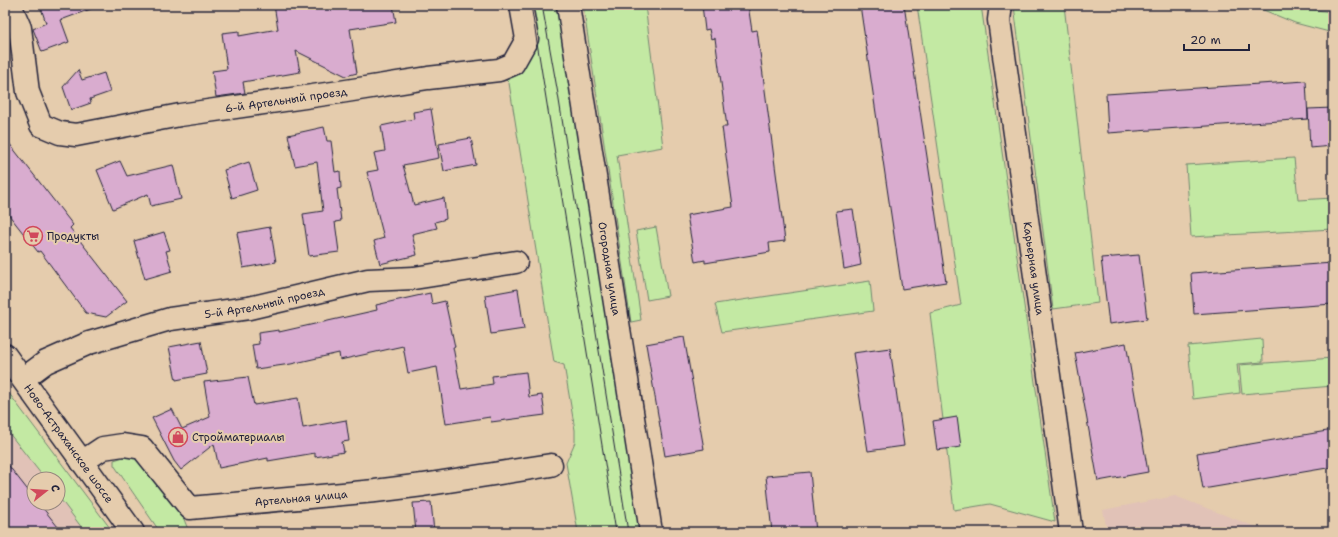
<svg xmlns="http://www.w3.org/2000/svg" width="1338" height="537" font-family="'Shantell Sans',sans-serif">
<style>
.built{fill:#e1c2b7}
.green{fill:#c3e9a3;stroke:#72866f}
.building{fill:#d9accf;stroke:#22223b}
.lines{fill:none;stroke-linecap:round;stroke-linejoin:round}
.minor-casing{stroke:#22223b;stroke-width:25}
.primary-casing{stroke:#22223b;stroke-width:25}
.minor{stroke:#e5ccad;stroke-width:22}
.primary{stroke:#e5ccad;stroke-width:22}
.tram{stroke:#22223b;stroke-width:1}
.labels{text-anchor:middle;stroke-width:4;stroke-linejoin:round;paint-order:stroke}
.street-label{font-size:11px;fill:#22223b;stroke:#e5ccad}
.poi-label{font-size:11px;fill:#22223b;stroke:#e5ccad;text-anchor:start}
</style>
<rect width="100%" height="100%" fill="#e5ccad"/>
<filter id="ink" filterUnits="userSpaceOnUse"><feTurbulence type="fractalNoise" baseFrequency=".025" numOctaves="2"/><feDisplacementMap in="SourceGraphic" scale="8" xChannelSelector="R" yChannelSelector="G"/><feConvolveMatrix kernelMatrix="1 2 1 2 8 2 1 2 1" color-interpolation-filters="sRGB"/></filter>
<g filter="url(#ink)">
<!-- built -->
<path class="built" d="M 5,428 L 45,479 L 34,479 L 34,503 L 58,503 L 58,496 L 85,532 L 5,532 Z
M 1175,496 L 1269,532 L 1104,532 L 1107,531 L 1103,510 Z"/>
<!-- green -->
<path class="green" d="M 527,5 L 558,5 L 644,532 L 578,532 L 566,463 L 575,442 L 575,430 L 564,365 L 554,362 L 509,83 L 500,74 L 510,71 Z
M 583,5 L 645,5 L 663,147 L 617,155 L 641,320 L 631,322 Z
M 917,5 L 981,5 L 1055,522 L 990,504 L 954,510 L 930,313 L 961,305 Z
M 1032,5 L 1064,5 L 1098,303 L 1053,309 L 1014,6 Z
M 1298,8 L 1333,12 L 1333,33 L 1295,23 L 1261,9 Z
M 1294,158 L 1298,200 L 1333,198 L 1333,229 L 1191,237 L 1186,165 Z
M 656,227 L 668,296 L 647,300 L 636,231 Z
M 870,281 L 873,311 L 722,332 L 715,304 Z
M 1262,339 L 1263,362 L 1237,364 L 1240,393 L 1193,399 L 1188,346 Z
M 1333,358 L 1333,386 L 1242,394 L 1239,365 Z
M 5,388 L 113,532 L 85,532 L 58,496 L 58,479 L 45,479 L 5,428 Z
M 130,455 L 145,459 L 176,499 L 189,532 L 160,532 L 114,465 L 114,460 Z"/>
<!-- building -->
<path class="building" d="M 40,5 L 95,5 L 96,7 L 61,20 L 69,42 L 42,52 L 33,29 L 46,23 Z
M 274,5 L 393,5 L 396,22 L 350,29 L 357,73 L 346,76 L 296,51 L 300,72 L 243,82 L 245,93 L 216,97 L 212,71 L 227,69 L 222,33 L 239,31 L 239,36 L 278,29 Z
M 702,5 L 748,5 L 752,31 L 757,30 L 785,241 L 769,243 L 770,252 L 705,263 L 705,260 L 695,262 L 687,215 L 733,207 L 722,127 L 727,127 L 715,38 L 711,39 L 709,29 L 705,30 Z
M 860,5 L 904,5 L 946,282 L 902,289 Z
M 78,70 L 82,80 L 104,73 L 110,92 L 90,99 L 91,103 L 71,110 L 63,87 Z
M 1306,81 L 1308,119 L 1108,133 L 1106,94 Z
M 1333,108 L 1333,146 L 1310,148 L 1308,109 Z
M 431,109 L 439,158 L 403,165 L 414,205 L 444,198 L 446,219 L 435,222 L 437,228 L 412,234 L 417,255 L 380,264 L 374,241 L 384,238 L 367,172 L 378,170 L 374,153 L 385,151 L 381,126 L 414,119 L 413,112 Z
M 324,127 L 327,141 L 331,141 L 335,172 L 340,171 L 341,188 L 337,189 L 341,221 L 335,222 L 339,252 L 309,256 L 303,214 L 323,211 L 317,162 L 295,166 L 288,135 Z
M 5,138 L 73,225 L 70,228 L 127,301 L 106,317 L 86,313 L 40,251 L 38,252 L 5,210 Z
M 471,138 L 476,165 L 444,171 L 439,144 Z
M 120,161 L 127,176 L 173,165 L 181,199 L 151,206 L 148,194 L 113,209 L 97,170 Z
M 249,162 L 257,190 L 232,198 L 224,170 Z
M 853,209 L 861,265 L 844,269 L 836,211 Z
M 270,227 L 276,262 L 243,268 L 237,233 Z
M 164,232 L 170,250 L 166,251 L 172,271 L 145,279 L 134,241 Z
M 1139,255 L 1147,319 L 1109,324 L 1101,258 Z
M 1333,263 L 1333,304 L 1194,314 L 1191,273 Z
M 518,289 L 524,329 L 491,334 L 485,295 Z
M 430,293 L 432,304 L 445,301 L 455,347 L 453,347 L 461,389 L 493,384 L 492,376 L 526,372 L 529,397 L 542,395 L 545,415 L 491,422 L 490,417 L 446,424 L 437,367 L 408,373 L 403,346 L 340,360 L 339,353 L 291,364 L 256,369 L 252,345 L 259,344 L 258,333 L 279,330 L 279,332 L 377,310 L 376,305 Z
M 684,337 L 704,449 L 665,456 L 646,344 Z
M 201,341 L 207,374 L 176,380 L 169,347 Z
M 1126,343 L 1148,472 L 1098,481 L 1075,353 Z
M 890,348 L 904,446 L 868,451 L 853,353 Z
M 248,377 L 254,405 L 298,398 L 303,428 L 346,420 L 349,441 L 342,442 L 344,452 L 315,457 L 315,453 L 268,461 L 268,458 L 219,468 L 214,444 L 181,470 L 174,461 L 152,418 L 172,409 L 182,429 L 210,417 L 204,382 Z
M 957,417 L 961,447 L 937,450 L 933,421 Z
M 1333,430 L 1333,467 L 1203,489 L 1197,453 Z
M 5,461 L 34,498 L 34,503 L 38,503 L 42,507 L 62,532 L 5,532 Z
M 810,472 L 816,532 L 772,532 L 766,476 Z
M 431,502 L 434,532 L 416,532 L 413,503 Z"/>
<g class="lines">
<defs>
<g id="minor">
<path id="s1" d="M 10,5 L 20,28 L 28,92 L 41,125 L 60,133 L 76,135 L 180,115 L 340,92 L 428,78 L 499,70 L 513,64 L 527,39 L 521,5"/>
<path id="s2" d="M 568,5 L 651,532"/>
<path id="s3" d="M 1001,5 L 999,20 L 1071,532"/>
<path id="s4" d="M 23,379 L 46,362 L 89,343 L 170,319 L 249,308 L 368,280 L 414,278 L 516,262"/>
<path id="s5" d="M 82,462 L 103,448 L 123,445 L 142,448 L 190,508 L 375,491 L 423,485 L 551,465"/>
</g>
<g id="primary">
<path id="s6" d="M 5,355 L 133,532"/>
</g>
</defs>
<!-- minor casing -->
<use href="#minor" class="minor-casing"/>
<!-- primary casing -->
<use href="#primary" class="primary-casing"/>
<!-- minor -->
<use href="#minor" class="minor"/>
<!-- primary -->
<use href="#primary" class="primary"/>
<!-- tram -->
<path class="tram" d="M 531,5 L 616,532
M 542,5 L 558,94 L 628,532"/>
</g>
</g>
<!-- icons -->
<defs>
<symbol id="supermarket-ring" viewBox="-11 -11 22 22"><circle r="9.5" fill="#e5ccad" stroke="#d1495b" stroke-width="1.5"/><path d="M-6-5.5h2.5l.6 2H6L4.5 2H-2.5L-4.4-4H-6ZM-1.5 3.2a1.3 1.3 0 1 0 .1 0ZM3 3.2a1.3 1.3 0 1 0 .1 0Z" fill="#d1495b"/></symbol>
<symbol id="shop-ring" viewBox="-11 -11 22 22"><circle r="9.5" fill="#e5ccad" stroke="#d1495b" stroke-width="1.5"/><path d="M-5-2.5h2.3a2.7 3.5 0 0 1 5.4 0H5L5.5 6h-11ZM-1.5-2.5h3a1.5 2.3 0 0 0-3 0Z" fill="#d1495b"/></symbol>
</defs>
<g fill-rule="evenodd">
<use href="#supermarket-ring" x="22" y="225" width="22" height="22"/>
<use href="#shop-ring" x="167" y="426" width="22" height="22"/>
</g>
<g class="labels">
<!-- street labels -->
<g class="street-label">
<text dy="4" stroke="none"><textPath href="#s1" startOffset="375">6-й Артельный проезд</textPath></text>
<text dy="4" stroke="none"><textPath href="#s2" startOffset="267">Огородная улица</textPath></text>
<text dy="4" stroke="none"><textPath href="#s3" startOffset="266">Карьерная улица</textPath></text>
<text dy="4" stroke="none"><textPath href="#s4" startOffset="256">5-й Артельный проезд</textPath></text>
<text dy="4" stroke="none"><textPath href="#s6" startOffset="109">Ново-Астраханское шоссе</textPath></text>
<text dy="4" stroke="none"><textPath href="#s5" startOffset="253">Артельная улица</textPath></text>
</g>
<!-- poi labels -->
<g class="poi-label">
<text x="47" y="240">Продукты</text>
<text x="192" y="441">Стройматериалы</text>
</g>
</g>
<!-- margin -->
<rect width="1338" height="537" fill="none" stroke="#e5ccad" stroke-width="20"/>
<rect x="10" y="10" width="1318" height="517" fill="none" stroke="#22223b" stroke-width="1.5" filter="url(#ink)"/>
<!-- north arrow -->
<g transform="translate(46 491) rotate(73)"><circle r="19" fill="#e5ccad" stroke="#97887f"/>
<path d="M0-3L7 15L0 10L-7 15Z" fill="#d1495b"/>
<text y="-6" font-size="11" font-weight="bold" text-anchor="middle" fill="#22223b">С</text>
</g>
<!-- scale -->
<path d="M1184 44v6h65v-6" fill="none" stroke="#22223b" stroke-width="2"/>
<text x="1190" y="44" font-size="12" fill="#22223b" stroke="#e5ccad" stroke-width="3" paint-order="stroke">20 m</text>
</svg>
